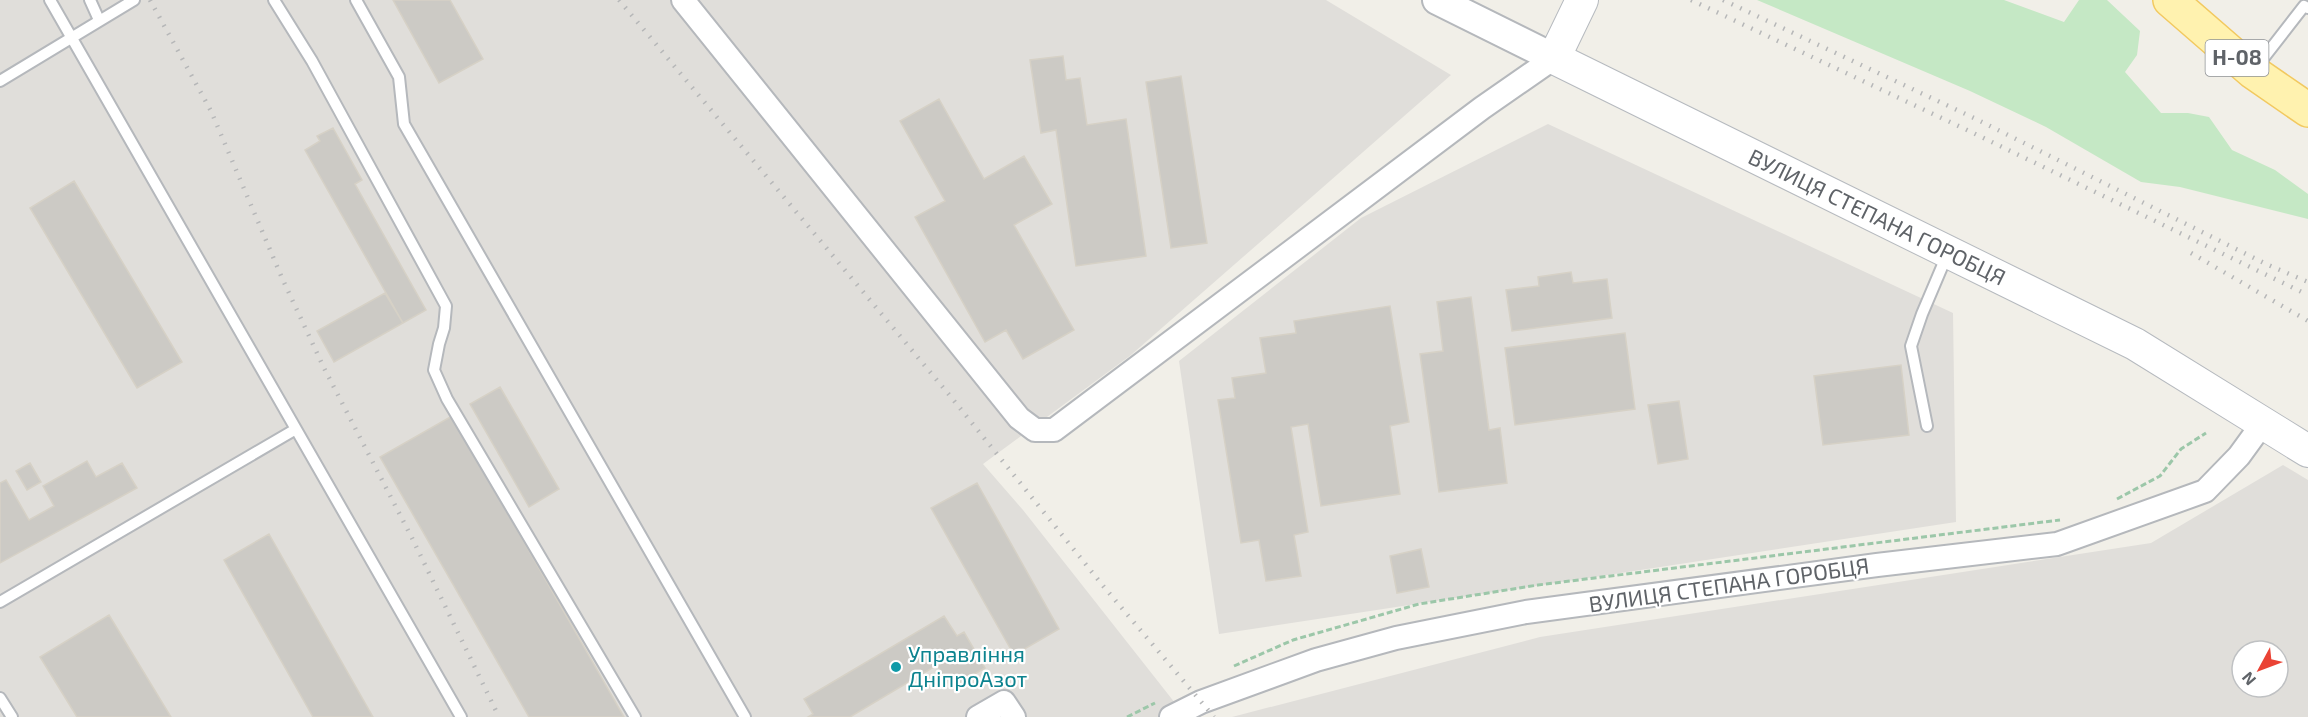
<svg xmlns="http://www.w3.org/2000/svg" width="2308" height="717" font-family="'Exo 2',sans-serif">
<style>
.industrial{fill:#e0deda;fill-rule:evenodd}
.green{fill:#c5e8c5}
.building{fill:#cccac5;stroke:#d6d1c6;stroke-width:1.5}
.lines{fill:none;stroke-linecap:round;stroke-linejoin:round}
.service-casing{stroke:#b5b8bc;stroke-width:14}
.minor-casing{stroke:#b5b8bc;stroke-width:26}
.tertiary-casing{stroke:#b5b8bc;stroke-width:32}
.secondary-casing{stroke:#b6babf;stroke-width:34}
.primary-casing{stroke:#f2c960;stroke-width:36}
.path{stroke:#9cc7a9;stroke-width:3;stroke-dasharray:6 3;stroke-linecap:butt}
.service{stroke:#fff;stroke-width:10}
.minor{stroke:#fff;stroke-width:22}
.tertiary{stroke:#fff;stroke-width:28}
.secondary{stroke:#fff;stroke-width:32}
.primary{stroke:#fff2af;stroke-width:33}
.rail{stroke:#b6b7b8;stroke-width:4.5;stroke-dasharray:1.5 8;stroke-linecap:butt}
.culture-dot{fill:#0f9aa8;stroke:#fff;stroke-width:2}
.labels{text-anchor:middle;stroke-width:4.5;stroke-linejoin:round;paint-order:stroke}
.shield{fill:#fff;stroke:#8f9295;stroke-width:1.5}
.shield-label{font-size:21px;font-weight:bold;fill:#5f6368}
.street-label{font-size:22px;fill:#5f6368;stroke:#fff}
.culture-label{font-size:22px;fill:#0d838f;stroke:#fff;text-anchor:start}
</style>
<rect width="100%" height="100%" fill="#f1efe8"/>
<!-- industrial -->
<path class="industrial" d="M 0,0 L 1326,0 L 1451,75 L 1131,355 L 983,464 L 1023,510 L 1186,717 L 0,717 Z
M 1548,124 L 1953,313 L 1956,522 L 1219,634 L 1179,361 L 1361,218 Z
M 2283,465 L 2308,480 L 2308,717 L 1232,717 L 1540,637 L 2151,543 ZM 2242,651 L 2278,651 L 2278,687 L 2242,687 Z"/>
<!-- green -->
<path class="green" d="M 1757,0 L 2004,0 L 2064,22 L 2079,0 L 2107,0 L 2140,31 L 2137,55 L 2125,72 L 2161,113 L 2188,113 L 2209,117 L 2232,150 L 2275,170 L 2308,194 L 2308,219 L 2180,187 L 2141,182 L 2046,127 L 1970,91 Z"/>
<!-- building -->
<path class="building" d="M 393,0 L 450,0 L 483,59 L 439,83 Z
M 1063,56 L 1066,80 L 1080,78 L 1087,125 L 1126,119 L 1146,256 L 1076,266 L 1056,130 L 1041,133 L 1030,60 Z
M 1181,76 L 1207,243 L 1171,248 L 1146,82 Z
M 939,99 L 984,179 L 1024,156 L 1052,204 L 1014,225 L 1074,330 L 1023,359 L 1006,330 L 985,342 L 915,217 L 945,201 L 900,121 Z
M 333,128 L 362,180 L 355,184 L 426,310 L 403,323 L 305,150 L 320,141 L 317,136 Z
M 74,181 L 182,362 L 137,388 L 30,208 Z
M 1571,272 L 1573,283 L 1607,279 L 1612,318 L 1512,331 L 1506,290 L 1539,286 L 1538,277 Z
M 385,293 L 403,323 L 334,362 L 317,331 Z
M 1471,297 L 1489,430 L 1500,428 L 1507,483 L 1439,492 L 1420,354 L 1443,351 L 1437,302 Z
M 1390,306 L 1409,422 L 1390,426 L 1400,494 L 1321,506 L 1308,424 L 1291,427 L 1308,532 L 1294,535 L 1301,576 L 1266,581 L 1259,540 L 1241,543 L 1218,400 L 1235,398 L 1232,378 L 1266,373 L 1260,338 L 1296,333 L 1294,321 Z
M 1625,333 L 1635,409 L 1515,425 L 1505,348 Z
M 1901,365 L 1909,435 L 1823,445 L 1814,376 Z
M 500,387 L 559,489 L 529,507 L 470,404 Z
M 1679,401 L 1688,459 L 1658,464 L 1648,405 Z
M 452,416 L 624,717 L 529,717 L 380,457 Z
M 87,461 L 96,477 L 122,463 L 137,488 L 0,563 L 0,483 L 6,480 L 29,520 L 54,506 L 43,486 Z
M 30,463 L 41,482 L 27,490 L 16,471 Z
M 977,483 L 1059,629 L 1014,655 L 931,508 Z
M 269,534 L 373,717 L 313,717 L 224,560 Z
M 1421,549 L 1429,587 L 1397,593 L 1390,556 Z
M 109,615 L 171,717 L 77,717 L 40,657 Z
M 944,616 L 957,636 L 964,632 L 985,668 L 951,688 L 937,665 L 850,717 L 808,717 L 813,714 L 804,699 Z"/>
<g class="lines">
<defs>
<path id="service" d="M 50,0 L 461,717
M 90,0 L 99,20
M 274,0 L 312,61 L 446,306 L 444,328 L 439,344 L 434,370 L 447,399 L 635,717
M 356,0 L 399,77 L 404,124 L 745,717
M 2255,69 L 2304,6 L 2308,8
M 0,81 L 134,0
M 1927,426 L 1911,346 L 1922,314 L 1947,255
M 0,602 L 296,429
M 0,698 L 12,717"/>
<path id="minor" d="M 683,0 L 1019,418 L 1035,430 L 1054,430 L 1482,108 L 1554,58
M 978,717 L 1004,702 L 1014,717
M 1171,717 L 1201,702 L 1316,660 L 1396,638 L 1526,612 L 1877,565 L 2057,544 L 2205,491 L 2239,456 L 2263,423"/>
<path id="tertiary" d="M 1437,0 L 1554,58"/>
<path id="secondary" d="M 1582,0 L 1554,58 L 2135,344 L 2308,451"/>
<path id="primary" d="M 2170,0 L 2253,72 L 2308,110"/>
</defs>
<!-- service casing -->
<use href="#service" class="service-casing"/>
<!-- minor casing -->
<use href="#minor" class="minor-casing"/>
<!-- tertiary casing -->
<use href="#tertiary" class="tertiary-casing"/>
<!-- secondary casing -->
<use href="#secondary" class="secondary-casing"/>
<!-- primary casing -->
<use href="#primary" class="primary-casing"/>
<!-- path -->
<path class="path" d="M 2117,499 L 2160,476 L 2181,449 L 2206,433
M 1234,666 L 1293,640 L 1419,604 L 1538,585 L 2060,520
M 1127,717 L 1155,703"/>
<!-- service -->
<use href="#service" class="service"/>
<!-- minor -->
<use href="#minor" class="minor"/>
<!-- tertiary -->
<use href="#tertiary" class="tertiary"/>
<!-- secondary -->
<use href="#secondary" class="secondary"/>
<!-- primary -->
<use href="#primary" class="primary"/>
<!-- rail -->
<path class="rail" d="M 150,0 L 211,111 L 282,278 L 324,368 L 412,538 L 499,717
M 619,0 L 951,397 L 1104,587 L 1214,717
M 1691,0 L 1967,130 L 2308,295
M 1723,0 L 1974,118 L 2266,264 L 2308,282
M 2191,253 L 2308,321"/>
</g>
<!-- markers -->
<circle class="culture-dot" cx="896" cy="667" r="6"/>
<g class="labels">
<!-- shield labels -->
<rect class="shield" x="2205.5" y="40" width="63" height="36" rx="4.5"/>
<g class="shield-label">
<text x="2237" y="65">Н-08</text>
</g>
<!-- street labels -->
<g class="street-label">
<text transform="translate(1877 217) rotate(26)" y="8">ВУЛИЦЯ СТЕПАНА ГОРОБЦЯ</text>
<text transform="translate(1729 585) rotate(-8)" y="8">ВУЛИЦЯ СТЕПАНА ГОРОБЦЯ</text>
</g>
<!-- culture labels -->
<g class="culture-label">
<text x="908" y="662">Управління<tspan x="908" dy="25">ДніпроАзот</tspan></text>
</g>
</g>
<!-- north arrow -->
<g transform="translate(2260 669) rotate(229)"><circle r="28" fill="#ffffff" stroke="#bfc1c3" stroke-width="1.5"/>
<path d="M0-4.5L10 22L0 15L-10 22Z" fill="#ea4335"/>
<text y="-9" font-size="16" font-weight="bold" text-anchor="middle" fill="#5f6368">N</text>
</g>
</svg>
